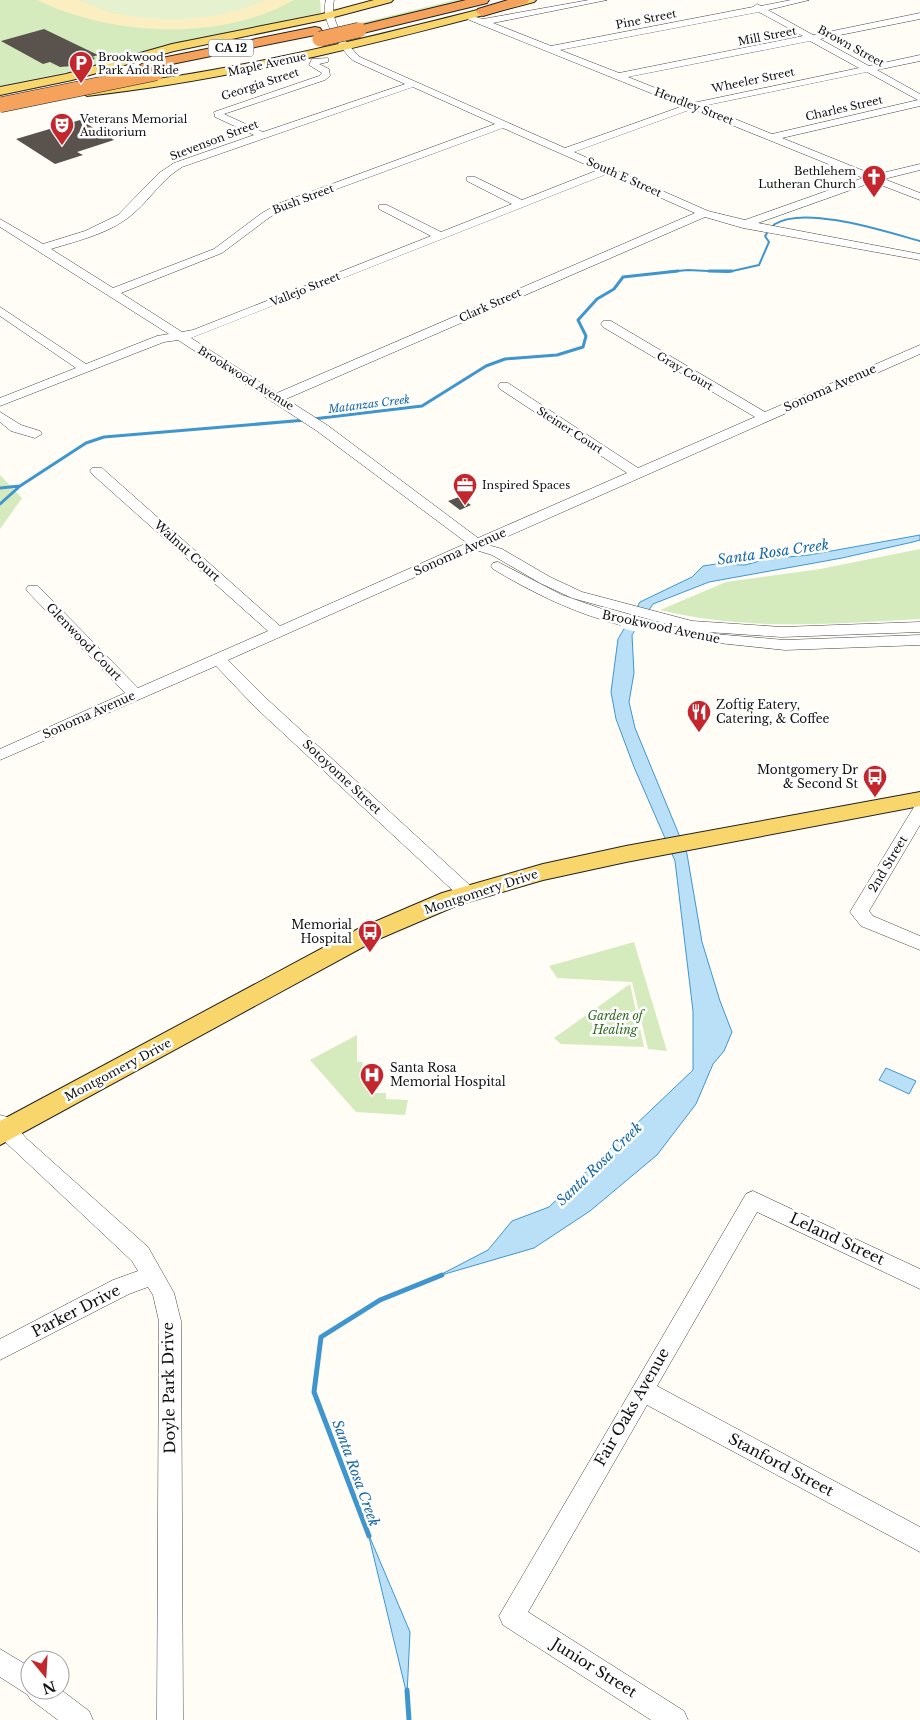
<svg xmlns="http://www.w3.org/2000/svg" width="920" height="1720" font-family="'Libre Baskerville',serif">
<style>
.green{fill:#d5ebbd}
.sand{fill:#fbeec1}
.pitch{fill:#e6f2cf}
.water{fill:#b9e0f7;stroke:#3f96cf}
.pier{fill:#fffdf5}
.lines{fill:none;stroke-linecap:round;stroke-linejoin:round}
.stream-far2{stroke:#3f96cf;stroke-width:2}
.stream-far1{stroke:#3f96cf;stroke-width:3}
.stream{stroke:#3f96cf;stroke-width:5}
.building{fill:#5a524d}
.minor-casing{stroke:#444;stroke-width:1}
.major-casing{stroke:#222;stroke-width:2}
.highway-casing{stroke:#222;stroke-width:2}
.minor{fill:#fff;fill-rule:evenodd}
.major{fill:#f9d66b;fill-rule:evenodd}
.highway{fill:#f5a25d;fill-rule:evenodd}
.highway-bridge-casing{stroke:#222;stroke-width:16;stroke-linecap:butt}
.highway-bridge{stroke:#f5a25d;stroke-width:15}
.labels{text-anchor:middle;stroke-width:5;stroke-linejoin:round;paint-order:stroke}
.far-street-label{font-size:11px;fill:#111;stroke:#fff}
.shield{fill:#fff;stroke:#585858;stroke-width:1}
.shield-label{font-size:11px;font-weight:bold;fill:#111}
.far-poi-label{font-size:11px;fill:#111;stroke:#fff;text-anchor:start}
.far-water-label{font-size:11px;font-style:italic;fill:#1768a6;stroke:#fff}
.street-label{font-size:12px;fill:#111;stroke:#fff}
.poi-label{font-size:12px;fill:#111;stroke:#fff;text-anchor:start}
.park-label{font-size:12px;font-style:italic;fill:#2f6b1f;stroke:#fff}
.water-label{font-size:14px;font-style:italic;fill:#1768a6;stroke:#fff}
.near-street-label{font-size:15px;fill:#111;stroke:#fff}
</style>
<rect width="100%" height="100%" fill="#fffdf5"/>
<!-- green -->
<path class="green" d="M 0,0 L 320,0 L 321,13 L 179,43 L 73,71 L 0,86 Z
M 455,0 L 473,0 L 363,27 L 360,23 Z
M 0,475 L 22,498 L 0,529 Z
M 920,549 L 920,619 C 833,624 745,631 660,610 L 726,582 L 820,569 Z
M 634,942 L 667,1051 L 648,1049 L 632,982 L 557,978 L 549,966 Z
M 630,984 L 644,1047 L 561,1044 L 554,1038 Z
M 357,1035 L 357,1062 L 363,1062 L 361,1078 L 374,1093 L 386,1093 L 386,1099 L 408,1100 L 405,1115 L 356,1112 L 310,1060 Z"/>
<!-- sand -->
<path class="sand" d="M 37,0 L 79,0 L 113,13 L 164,18 L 194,17 L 243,8 L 264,0 L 294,0 C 221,42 111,36 37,0 Z"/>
<!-- pitch -->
<path class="pitch" d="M 79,0 L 264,0 C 210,26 132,26 79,0 Z"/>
<!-- water -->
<path class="water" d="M 920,535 L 920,540 L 913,542 L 842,558 L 709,582 L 653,604 L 632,635 L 634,673 L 629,702 L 635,728 L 687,854 L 702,942 L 720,1001 L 732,1032 L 724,1051 L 713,1064 L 696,1104 L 657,1155 L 590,1211 L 534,1248 L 438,1276 L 488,1250 L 512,1221 L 549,1207 L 693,1070 L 693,1011 L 675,861 L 634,767 L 616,719 L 611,692 L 618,639 L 640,602 L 692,577 L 703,566 L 716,564 L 745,565 L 767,559 L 809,555 Z
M 886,1068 L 916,1081 L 909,1094 L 879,1080 Z
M 368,1533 L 410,1632 L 407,1695 Z"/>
<!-- pier -->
<path class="pier" d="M 635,606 L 652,611 L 637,632 L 622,628 Z"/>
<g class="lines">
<!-- stream-far2 -->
<path class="stream-far2" d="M 667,272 L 688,270 L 728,272 L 759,265 L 769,242 L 765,236 C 768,232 771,227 775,224 C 805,205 887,232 920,241"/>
<!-- stream-far1 -->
<path class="stream-far1" d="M 709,271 L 732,271
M 313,419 L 422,406 L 486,366 L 505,359 L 557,355 L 583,347 L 586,336 L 578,320 L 597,299 L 614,289 L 623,277 L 678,271
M 0,488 L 20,486 L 86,443 L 104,437 L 306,420
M 0,504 L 20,486"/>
<!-- stream -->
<path class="stream" d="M 369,1536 L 314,1392 L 321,1337 L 380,1300 L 442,1275
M 407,1690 L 409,1720"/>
</g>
<!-- building -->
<path class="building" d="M 44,29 L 98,55 L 92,57 L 95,58 L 93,60 L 72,66 L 60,67 L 50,62 L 43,64 L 1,41 Z
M 80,120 L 114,140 L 77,152 L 83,155 L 55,164 L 16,139 Z
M 459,497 L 471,505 L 460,510 L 448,501 Z"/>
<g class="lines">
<defs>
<path id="minor" d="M 326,0 L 334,0 C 329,20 346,44 360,57 L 565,148 L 683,106 L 479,24 L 465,18 L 465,14 L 483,19 L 589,0 L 607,0 L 493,23 L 551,46 L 753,7 L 757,4 L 761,6 L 791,0 L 809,0 L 768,10 L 813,35 L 920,13 L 920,19 L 820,39 L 869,66 L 920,55 L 920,61 L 877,70 L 920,94 L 920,106 L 782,138 L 874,175 L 920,164 L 920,170 L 884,179 L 920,193 L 920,200 L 873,182 L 758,223 L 920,254 L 920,260 L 743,228 L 705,217 L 286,399 L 327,425 L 478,538 L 627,473 L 500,389 L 498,386 L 500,383 L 508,383 L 638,468 L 755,417 L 603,327 L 601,324 L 603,321 L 611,321 L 765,412 L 920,345 L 920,354 L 488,545 L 502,549 L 550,577 L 582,592 L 692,621 L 782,627 L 920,622 L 920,632 L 782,637 L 692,631 L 572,598 L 540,583 L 492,555 L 476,550 L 228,660 L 268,700 L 474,889 L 477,894 L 474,899 L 468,900 L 462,899 L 256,708 L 216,666 L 0,760 L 0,749 L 125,693 L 28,592 L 26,589 L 28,586 L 38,586 L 138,688 L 268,631 L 92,474 L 90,471 L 92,468 L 102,468 L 280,626 L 467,543 L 317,431 L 178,340 L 164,342 L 0,406 L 0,398 L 76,368 L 0,316 L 0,307 L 86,364 L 157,336 L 169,334 L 0,227 L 0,219 L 43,244 L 85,231 L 118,215 L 159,173 L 174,163 L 254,135 L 215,117 L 214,112 L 319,76 L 322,73 L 309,65 L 312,59 L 328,58 L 328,62 L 319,64 L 329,69 L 330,76 L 325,80 L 224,114 L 263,132 L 405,84 L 354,61 L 349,57 C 337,42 320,20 326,0 ZM 759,12 L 803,36 L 619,73 L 560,50 ZM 810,41 L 859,68 L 693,103 L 628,77 ZM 867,72 L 918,100 L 772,134 L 703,106 ZM 413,87 L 495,124 L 280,203 L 262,213 L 214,249 L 113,288 L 51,249 C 80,240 112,233 135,212 C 152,197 162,179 182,167 ZM 692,109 L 863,178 L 745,220 L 708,211 L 574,152 ZM 503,128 L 598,170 L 522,200 L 475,177 L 467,177 L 467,181 L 512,204 L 441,232 L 387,205 L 379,205 L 379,209 L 431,236 L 193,330 L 182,332 L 121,293 L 222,253 L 270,217 L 288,207 ZM 607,174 L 695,213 L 277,393 L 191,338 Z
M 0,412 L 21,425 L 40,431 L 42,434 L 35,438 L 11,431 L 0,422 Z
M 498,562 L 562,595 L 625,617 L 628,620 L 620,625 C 574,613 533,593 493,569 L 491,566 L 493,563 Z
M 714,634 L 785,640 L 920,635 L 920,645 L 785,650 L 709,642 L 706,639 Z
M 920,805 L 920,825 L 869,911 L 873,916 L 920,936 L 920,950 L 861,926 L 850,912 L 914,807 Z
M 0,1115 L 7,1117 L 27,1139 L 148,1247 L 174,1293 L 181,1321 L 183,1720 L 157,1720 L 159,1321 L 153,1295 L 148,1287 L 129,1294 L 0,1360 L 0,1339 L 113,1280 L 138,1271 L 132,1261 L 0,1137 Z
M 753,1191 L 920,1269 L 920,1289 L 757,1212 L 657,1386 L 920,1527 L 920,1552 L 647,1405 L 528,1612 L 684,1711 L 688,1720 L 651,1720 L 503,1625 L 499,1616 L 746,1194 Z
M 0,1649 L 30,1667 L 30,1690 L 60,1689 L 89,1711 L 93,1720 L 58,1720 L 30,1699 L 28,1695 L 0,1677 Z"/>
<path id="major" d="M 374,0 L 393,0 L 391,2 L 323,20 L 174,51 L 72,80 L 0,95 L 0,87 L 66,74 L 172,44 L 322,14 Z
M 517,0 L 536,0 L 534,2 C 386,41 239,79 87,96 L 81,92 L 87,88 C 233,73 375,36 517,0 Z
M 920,792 L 920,806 L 626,862 L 543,880 L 458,905 L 374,941 L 0,1145 L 0,1121 L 358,929 L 442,893 L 543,864 L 626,846 Z"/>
<path id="highway" d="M 466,0 L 489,0 L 487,3 L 359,34 L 352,30 L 354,27 Z
M 508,0 L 529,0 L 527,3 L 483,16 L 476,12 L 478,9 Z
M 315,27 L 320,28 L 322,31 L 320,34 L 147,69 L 140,65 L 147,61 Z"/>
</defs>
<!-- minor casing -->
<use href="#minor" class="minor-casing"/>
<!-- major casing -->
<use href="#major" class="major-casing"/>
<!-- highway casing -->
<use href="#highway" class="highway-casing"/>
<!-- minor -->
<use href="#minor" class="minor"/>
<!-- major -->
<use href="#major" class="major"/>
<!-- highway -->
<use href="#highway" class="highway"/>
<defs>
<path id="highway-bridge" d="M 320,39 L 359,30
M 0,105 L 156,73"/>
</defs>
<!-- highway-bridge casing -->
<use href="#highway-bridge" class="highway-bridge-casing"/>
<!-- highway-bridge -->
<use href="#highway-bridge" class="highway-bridge"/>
</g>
<!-- icons -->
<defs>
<symbol id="parking-pin" viewBox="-11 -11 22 30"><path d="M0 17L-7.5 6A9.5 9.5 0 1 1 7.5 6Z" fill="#c4262e" stroke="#fff"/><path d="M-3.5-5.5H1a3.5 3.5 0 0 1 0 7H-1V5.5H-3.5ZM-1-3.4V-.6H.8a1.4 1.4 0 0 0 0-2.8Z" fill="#fff"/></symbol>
<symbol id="theatre-pin" viewBox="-11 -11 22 30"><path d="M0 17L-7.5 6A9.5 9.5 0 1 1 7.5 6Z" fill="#c4262e" stroke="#fff"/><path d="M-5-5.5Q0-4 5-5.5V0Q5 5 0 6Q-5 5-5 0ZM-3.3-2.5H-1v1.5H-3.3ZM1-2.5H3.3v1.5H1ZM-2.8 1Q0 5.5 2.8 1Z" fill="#fff"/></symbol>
<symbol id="church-pin" viewBox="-11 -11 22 30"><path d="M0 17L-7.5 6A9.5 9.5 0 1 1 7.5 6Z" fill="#c4262e" stroke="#fff"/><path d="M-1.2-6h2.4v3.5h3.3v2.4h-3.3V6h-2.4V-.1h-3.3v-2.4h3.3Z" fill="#fff"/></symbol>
<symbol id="office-pin" viewBox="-11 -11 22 30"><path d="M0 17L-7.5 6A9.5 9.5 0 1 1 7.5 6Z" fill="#c4262e" stroke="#fff"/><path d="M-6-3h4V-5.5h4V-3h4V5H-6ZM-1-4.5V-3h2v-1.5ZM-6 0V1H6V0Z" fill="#fff"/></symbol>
<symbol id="restaurant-pin" viewBox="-11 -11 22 30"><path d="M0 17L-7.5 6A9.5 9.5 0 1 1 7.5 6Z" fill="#c4262e" stroke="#fff"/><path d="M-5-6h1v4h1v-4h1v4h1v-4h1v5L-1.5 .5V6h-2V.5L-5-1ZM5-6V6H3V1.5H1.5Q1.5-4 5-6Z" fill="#fff"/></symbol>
<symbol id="bus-pin" viewBox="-11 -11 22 30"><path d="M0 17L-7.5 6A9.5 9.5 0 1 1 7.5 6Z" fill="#c4262e" stroke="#fff"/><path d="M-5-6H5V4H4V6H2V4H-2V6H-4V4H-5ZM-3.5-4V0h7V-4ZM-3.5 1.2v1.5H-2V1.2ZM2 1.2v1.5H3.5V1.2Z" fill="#fff"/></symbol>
<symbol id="hospital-pin" viewBox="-11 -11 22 30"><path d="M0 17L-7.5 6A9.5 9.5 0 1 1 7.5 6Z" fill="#c4262e" stroke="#fff"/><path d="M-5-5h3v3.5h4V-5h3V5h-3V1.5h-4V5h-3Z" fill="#fff"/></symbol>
</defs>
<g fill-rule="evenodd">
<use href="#parking-pin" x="67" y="49" width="28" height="38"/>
<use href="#theatre-pin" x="48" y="111" width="28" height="38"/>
<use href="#church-pin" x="860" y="163" width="28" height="38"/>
<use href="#office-pin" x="451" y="471" width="28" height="38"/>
<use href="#restaurant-pin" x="685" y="698" width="28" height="38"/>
<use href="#bus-pin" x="861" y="763" width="28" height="38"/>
<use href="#bus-pin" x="356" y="918" width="28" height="38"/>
<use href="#hospital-pin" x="358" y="1061" width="28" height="38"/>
</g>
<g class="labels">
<!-- far-street labels -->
<g class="far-street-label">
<text transform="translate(646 19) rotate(-11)" y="4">Pine Street</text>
<text transform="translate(767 36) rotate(-11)" y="4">Mill Street</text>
<text transform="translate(851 46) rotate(29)" y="4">Brown Street</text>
<text transform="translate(267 64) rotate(-12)" y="4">Maple Avenue</text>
<text transform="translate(753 80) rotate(-12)" y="4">Wheeler Street</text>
<text transform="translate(260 84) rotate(-18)" y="4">Georgia Street</text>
<text transform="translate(694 106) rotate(21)" y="4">Hendley Street</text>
<text transform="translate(844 108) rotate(-13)" y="4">Charles Street</text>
<text transform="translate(214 140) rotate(-21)" y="4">Stevenson Street</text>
<text transform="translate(624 177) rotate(24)" y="4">South E Street</text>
<text transform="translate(303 199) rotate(-21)" y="4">Bush Street</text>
<text transform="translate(305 289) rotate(-22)" y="4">Vallejo Street</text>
<text transform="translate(490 305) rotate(-24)" y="4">Clark Street</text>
<text transform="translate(685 371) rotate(31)" y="4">Gray Court</text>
<text transform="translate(246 378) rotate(32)" y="4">Brookwood Avenue</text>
<text transform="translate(570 430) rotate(33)" y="4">Steiner Court</text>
</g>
<!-- shield labels -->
<rect class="shield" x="208.5" y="39.5" width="45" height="17" rx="4"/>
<g class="shield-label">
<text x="231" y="52">CA 12</text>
</g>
<!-- far-poi labels -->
<g class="far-poi-label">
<text x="98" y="61">Brookwood<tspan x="98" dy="13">Park And Ride</tspan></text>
<text x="80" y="123">Veterans Memorial<tspan x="80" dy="13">Auditorium</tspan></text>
<text x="856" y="175" text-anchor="end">Bethlehem<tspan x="856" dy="13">Lutheran Church</tspan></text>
<text x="482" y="489">Inspired Spaces</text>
</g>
<!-- far-water labels -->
<g class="far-water-label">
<text transform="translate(369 404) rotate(-7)" y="4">Matanzas Creek</text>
</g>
<!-- street labels -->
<g class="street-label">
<text transform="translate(830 388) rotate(-24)" y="4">Sonoma Avenue</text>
<text transform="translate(187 551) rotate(42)" y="4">Walnut Court</text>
<text transform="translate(460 552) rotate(-24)" y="4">Sonoma Avenue</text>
<text transform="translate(661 627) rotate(12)" y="4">Brookwood Avenue</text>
<text transform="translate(84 642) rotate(46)" y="4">Glenwood Court</text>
<text transform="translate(89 715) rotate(-24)" y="4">Sonoma Avenue</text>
<text transform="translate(342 777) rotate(43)" y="4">Sotoyome Street</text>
<text transform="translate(888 864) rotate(-59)" y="4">2nd Street</text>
<text transform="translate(481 892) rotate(-18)" y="4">Montgomery Drive</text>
<text transform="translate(118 1070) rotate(-28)" y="4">Montgomery Drive</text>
</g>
<!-- poi labels -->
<g class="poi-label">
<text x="716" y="709">Zoftig Eatery,<tspan x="716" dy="14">Catering, &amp; Coffee</tspan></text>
<text x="858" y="774" text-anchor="end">Montgomery Dr<tspan x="858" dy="14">&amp; Second St</tspan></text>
<text x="352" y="929" text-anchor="end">Memorial<tspan x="352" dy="14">Hospital</tspan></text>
<text x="390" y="1072">Santa Rosa<tspan x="390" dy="14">Memorial Hospital</tspan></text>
</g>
<!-- park labels -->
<g class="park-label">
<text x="615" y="1020">Garden of<tspan x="615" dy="14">Healing</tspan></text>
</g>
<!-- water labels -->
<g class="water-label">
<text transform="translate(773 552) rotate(-8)" y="5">Santa Rosa Creek</text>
<text transform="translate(599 1164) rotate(-44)" y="5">Santa Rosa Creek</text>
<text transform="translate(356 1473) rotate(70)" y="5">Santa Rosa Creek</text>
</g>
<!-- near-street labels -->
<g class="near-street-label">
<text transform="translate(837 1239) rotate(25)" y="5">Leland Street</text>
<text transform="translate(76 1311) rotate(-27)" y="5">Parker Drive</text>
<text transform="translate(169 1388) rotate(-91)" y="5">Doyle Park Drive</text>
<text transform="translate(632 1407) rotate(-60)" y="5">Fair Oaks Avenue</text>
<text transform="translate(781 1465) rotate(28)" y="5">Stanford Street</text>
<text transform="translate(594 1668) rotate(32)" y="5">Junior Street</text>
</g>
</g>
<!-- north arrow -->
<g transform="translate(45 1675) rotate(162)"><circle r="24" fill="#ffffff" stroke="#a0a0a0"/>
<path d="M0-4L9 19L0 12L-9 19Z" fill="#c4262e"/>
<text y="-8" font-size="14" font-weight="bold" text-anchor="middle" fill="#111111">N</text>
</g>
</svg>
